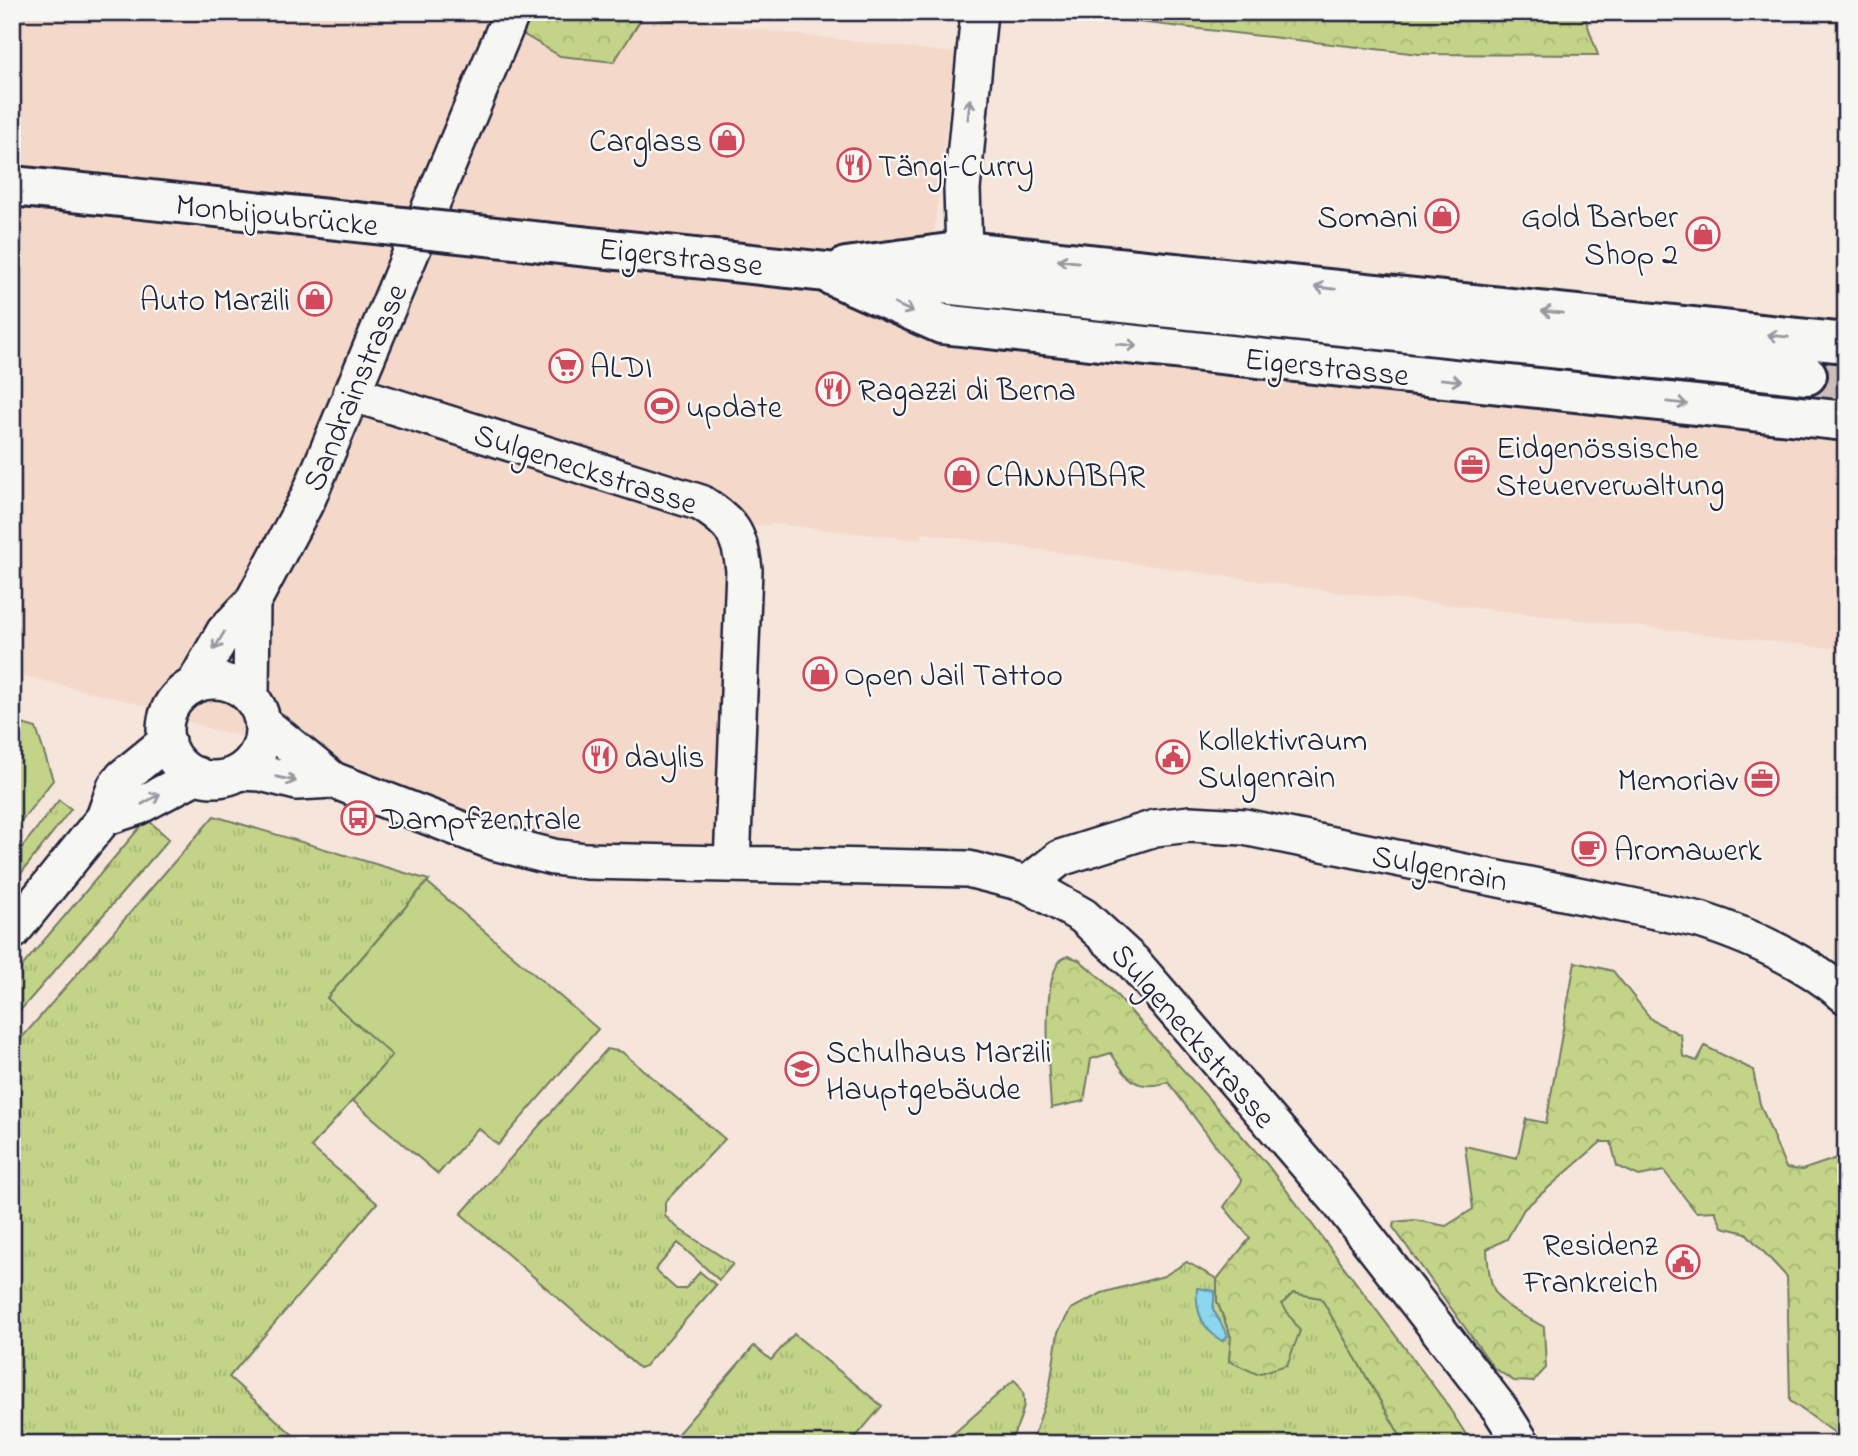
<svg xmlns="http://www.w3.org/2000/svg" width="1858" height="1456" font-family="'Indie Flower',sans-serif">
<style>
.built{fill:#f4d9cb}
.grass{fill:url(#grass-tufts);stroke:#727b62;stroke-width:2}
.forest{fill:url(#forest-crowns);stroke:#727b62;stroke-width:2}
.garden{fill:#c3d488;stroke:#727b62;stroke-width:2}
.water{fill:url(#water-ripples);stroke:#628fa6;stroke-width:2}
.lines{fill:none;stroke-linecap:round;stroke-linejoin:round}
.primary-tunnel{stroke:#cbbebb;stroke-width:38;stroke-dasharray:38 19;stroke-linecap:butt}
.minor-casing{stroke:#22223b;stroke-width:40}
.secondary-casing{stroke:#22223b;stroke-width:44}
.primary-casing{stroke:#22223b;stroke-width:44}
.minor{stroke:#f6f6f2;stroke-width:35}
.secondary{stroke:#f6f6f2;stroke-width:38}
.primary{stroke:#f6f6f2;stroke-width:38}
.primary-bridge-casing{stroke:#22223b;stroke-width:44;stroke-linecap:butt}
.primary-bridge{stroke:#f6f6f2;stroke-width:38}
.oneway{stroke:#9797a0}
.labels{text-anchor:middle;stroke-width:5;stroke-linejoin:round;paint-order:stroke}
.poi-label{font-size:32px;fill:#22223b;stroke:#f6f6f2;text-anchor:start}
.street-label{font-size:32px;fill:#22223b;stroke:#f6f6f2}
</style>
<defs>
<pattern id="grass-tufts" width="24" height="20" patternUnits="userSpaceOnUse" patternTransform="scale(1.75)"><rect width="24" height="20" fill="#c3d488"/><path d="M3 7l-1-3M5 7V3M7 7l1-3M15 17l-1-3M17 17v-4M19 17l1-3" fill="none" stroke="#a7b676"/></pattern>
<pattern id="forest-crowns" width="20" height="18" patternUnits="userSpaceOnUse" patternTransform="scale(1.75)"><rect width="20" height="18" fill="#c3d488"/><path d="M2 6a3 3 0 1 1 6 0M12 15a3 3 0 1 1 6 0" fill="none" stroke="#a7b676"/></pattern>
<pattern id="water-ripples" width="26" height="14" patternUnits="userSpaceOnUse" patternTransform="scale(1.75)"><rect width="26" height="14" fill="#8cd7ed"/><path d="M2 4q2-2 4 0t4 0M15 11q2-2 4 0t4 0" fill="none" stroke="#78b8cc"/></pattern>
</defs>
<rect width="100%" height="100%" fill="#f5e5db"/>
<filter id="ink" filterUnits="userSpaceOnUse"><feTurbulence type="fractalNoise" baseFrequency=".0143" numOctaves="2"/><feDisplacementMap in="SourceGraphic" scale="14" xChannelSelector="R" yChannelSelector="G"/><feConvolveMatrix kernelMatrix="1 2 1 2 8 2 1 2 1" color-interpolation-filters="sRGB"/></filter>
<g filter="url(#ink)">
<!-- built -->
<path class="built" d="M 12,12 L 508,12 L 511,27 L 614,62 L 643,16 L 955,53 L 924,317 L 1846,421 L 1846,650 L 1336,592 L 922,533 L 921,540 L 774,524 L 728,529 L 722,854 L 592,850 L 476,821 L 253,739 L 213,730 L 135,703 L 12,673 Z"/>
<!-- grass -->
<path class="grass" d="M 59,800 L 71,809 L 12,885 L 12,860 Z
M 214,816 L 429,880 L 327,998 L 393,1055 L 311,1147 L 377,1203 L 229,1377 L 303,1444 L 12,1444 L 12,1049 Z
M 147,819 L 169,839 L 12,1020 L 12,978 Z
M 607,1049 L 622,1052 L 725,1139 L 665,1202 L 665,1216 L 679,1229 L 733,1264 L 719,1280 L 678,1243 L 655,1270 L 676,1289 L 685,1289 L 700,1272 L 716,1285 L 645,1366 L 639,1368 L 461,1214 Z
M 1187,1262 L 1217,1279 L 1217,1301 L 1231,1337 L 1229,1361 L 1289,1317 L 1282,1304 L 1293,1293 L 1322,1298 L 1405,1444 L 1031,1444 L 1049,1392 L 1058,1332 L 1071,1309 L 1102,1293 L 1164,1276 Z
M 794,1334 L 882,1406 L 850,1444 L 683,1444 L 675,1437 L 754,1346 L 771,1360 Z
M 1014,1380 C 1035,1397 1018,1424 1009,1444 L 942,1444 Z"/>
<!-- forest -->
<path class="forest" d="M 516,12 L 676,12 L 674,20 L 643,16 L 614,62 L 560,56 L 511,27 Z
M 1051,12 L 1583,12 L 1598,55 L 1419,54 Z
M 1068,956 L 1079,960 L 1103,980 L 1266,1163 L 1444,1400 L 1472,1444 L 1405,1444 L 1321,1298 L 1293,1293 L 1282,1304 L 1300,1331 L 1287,1365 L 1257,1374 L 1229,1361 L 1231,1337 L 1217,1301 L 1217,1279 L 1250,1238 L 1224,1207 L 1242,1181 L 1168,1082 C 1135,1092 1128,1079 1111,1053 L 1091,1059 L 1084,1101 L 1051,1108 C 1050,1081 1037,962 1068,956 Z
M 1575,962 L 1613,971 L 1652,1020 L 1681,1035 L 1683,1056 L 1697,1061 L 1705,1046 L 1753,1070 L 1760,1104 L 1786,1168 L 1802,1170 L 1846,1155 L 1846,1436 L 1838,1435 L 1790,1401 L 1787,1277 L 1746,1233 L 1722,1227 L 1715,1211 L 1696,1212 L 1664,1171 L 1639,1176 L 1617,1166 L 1611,1142 L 1601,1142 L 1524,1209 L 1507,1239 L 1487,1249 C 1490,1302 1499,1302 1544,1327 L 1546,1368 L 1533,1382 L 1514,1381 L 1494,1368 L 1393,1227 L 1394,1222 L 1415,1220 L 1446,1226 L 1473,1209 L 1465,1146 L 1517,1158 L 1526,1119 L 1546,1123 Z"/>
<!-- garden -->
<path class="garden" d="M 12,721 L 36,728 L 53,780 L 12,833 Z
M 427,882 L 598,1029 L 498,1145 L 478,1128 L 438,1174 L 353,1101 L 392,1055 L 327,998 Z"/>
<!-- water -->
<path class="water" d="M 1197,1288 L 1215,1291 L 1213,1309 L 1228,1336 L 1222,1341 C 1202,1329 1195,1311 1197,1288 Z"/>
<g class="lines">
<!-- primary-tunnel -->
<path class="primary-tunnel" d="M 1807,375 L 1846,381"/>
<defs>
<path id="minor" d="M 964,251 L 962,189 L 979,12
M 351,393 L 701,503 C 731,522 740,533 744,570 L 732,864
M165 730a49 49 0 1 1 98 0a49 49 0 1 1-98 0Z
M 194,685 L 224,632 L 252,603 L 308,498 L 512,12
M 251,696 L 252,603
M 263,723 L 333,780 L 494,842 L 553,857 L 586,861 L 968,869 L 1027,884 L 1083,916 L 1133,962 L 1336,1198 L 1500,1409 L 1522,1444
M 239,772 L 261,773 L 297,782 L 333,780
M 104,818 L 137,807 L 197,775
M 1027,884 L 1060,858 L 1155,828 L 1190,824 L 1244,827 L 1700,920 C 1753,937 1804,960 1846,996
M 12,932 L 104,818 L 115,787 L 123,777 L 167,741"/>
<path id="secondary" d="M 846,267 L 964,251 L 1846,343
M 831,275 L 942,324 L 1846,421"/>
<path id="primary" d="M 12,186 L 132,198
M 542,242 L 1807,375"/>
</defs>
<!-- minor casing -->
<use href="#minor" class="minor-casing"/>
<!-- secondary casing -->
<use href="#secondary" class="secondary-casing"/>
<!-- primary casing -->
<use href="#primary" class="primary-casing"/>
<!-- minor -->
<use href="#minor" class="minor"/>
<!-- secondary -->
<use href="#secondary" class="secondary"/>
<!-- primary -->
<use href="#primary" class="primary"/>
<defs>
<path id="primary-bridge" d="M 132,198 L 542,242"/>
</defs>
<!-- primary-bridge casing -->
<use href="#primary-bridge" class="primary-bridge-casing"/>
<!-- primary-bridge -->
<use href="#primary-bridge" class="primary-bridge"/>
</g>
<!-- one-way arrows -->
<defs><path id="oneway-shaft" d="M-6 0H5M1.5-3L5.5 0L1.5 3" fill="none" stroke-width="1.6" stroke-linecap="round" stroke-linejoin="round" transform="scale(1.75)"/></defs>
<g class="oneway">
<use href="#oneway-shaft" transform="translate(969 109) rotate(-84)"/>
<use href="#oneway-shaft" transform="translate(1068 261) rotate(-174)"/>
<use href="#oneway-shaft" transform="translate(1325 288) rotate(-174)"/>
<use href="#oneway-shaft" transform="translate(904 308) rotate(24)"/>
<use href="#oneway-shaft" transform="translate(1552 312) rotate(-174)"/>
<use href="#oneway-shaft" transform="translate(1778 336) rotate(-174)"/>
<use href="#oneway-shaft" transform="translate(1127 345) rotate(6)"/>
<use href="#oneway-shaft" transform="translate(1451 380) rotate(6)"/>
<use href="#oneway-shaft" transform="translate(1677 403) rotate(6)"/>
<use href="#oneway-shaft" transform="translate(219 641) rotate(120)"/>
<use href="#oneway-shaft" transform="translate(286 779) rotate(13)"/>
<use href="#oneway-shaft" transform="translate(151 799) rotate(-30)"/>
</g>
</g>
<!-- icons -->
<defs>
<symbol id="shop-ring" viewBox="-11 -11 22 22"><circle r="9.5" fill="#f6f6f2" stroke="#d1495b" stroke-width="1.5"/><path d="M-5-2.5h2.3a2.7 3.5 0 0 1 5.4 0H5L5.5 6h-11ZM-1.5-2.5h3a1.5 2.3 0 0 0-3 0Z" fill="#d1495b"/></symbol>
<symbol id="restaurant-ring" viewBox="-11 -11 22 22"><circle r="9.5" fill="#f6f6f2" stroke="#d1495b" stroke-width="1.5"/><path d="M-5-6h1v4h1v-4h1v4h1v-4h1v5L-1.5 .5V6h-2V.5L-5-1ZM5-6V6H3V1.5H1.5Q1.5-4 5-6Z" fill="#d1495b"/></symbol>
<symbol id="supermarket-ring" viewBox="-11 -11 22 22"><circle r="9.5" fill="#f6f6f2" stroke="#d1495b" stroke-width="1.5"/><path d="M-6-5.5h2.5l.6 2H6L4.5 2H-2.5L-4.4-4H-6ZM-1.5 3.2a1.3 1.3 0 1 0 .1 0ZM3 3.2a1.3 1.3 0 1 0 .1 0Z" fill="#d1495b"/></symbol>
<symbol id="stadium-ring" viewBox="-11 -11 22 22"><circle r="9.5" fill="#f6f6f2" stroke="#d1495b" stroke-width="1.5"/><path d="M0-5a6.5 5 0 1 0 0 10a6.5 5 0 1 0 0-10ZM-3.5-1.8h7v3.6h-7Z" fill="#d1495b"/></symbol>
<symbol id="office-ring" viewBox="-11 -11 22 22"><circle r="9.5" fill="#f6f6f2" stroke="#d1495b" stroke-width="1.5"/><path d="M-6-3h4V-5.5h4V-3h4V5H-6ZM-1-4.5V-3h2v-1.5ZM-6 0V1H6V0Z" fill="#d1495b"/></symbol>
<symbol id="civic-ring" viewBox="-11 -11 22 22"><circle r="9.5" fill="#f6f6f2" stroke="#d1495b" stroke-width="1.5"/><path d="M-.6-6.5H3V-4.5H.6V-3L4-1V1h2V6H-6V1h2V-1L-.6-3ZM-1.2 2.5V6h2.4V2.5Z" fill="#d1495b"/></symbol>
<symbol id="bus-ring" viewBox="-11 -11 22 22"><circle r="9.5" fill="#f6f6f2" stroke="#d1495b" stroke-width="1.5"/><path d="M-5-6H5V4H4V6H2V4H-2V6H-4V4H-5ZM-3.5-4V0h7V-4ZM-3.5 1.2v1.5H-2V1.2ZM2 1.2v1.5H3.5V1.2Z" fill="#d1495b"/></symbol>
<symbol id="cafe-ring" viewBox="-11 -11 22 22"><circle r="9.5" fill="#f6f6f2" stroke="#d1495b" stroke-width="1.5"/><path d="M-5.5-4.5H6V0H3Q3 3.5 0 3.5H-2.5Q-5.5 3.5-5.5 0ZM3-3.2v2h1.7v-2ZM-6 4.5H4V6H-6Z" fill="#d1495b"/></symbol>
<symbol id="school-ring" viewBox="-11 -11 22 22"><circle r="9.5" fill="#f6f6f2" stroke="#d1495b" stroke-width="1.5"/><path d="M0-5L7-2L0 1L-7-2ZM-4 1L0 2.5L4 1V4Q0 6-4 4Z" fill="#d1495b"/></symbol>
</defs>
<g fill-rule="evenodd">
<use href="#shop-ring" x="708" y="121" width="38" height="38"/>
<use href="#restaurant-ring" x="835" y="146" width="38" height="38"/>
<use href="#shop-ring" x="1423" y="197" width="38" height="38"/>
<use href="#shop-ring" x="1684" y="215" width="38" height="38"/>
<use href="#shop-ring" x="296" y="280" width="38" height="38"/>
<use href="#supermarket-ring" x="547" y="347" width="38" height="38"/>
<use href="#restaurant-ring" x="814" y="370" width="38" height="38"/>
<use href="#stadium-ring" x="643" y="387" width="38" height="38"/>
<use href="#office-ring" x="1453" y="446" width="38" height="38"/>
<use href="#shop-ring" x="943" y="456" width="38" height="38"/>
<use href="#shop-ring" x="801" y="655" width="38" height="38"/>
<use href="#restaurant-ring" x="581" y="737" width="38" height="38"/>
<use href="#civic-ring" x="1154" y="738" width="38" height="38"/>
<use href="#office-ring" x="1743" y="760" width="38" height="38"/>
<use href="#bus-ring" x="339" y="799" width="38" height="38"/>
<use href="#cafe-ring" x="1570" y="830" width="38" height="38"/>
<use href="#school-ring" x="783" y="1050" width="38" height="38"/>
<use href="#civic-ring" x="1664" y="1243" width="38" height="38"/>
</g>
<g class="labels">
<!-- poi labels -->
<g class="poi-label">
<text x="702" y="151" text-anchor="end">Carglass</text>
<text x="878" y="176">Tängi-Curry</text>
<text x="1418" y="227" text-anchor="end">Somani</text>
<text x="1678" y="227" text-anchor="end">Gold Barber<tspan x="1678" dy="37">Shop 2</tspan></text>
<text x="290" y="310" text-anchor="end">Auto Marzili</text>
<text x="590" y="377">ALDI</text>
<text x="858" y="400">Ragazzi di Berna</text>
<text x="686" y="417">update</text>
<text x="1496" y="458">Eidgenössische<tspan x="1496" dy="37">Steuerverwaltung</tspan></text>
<text x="986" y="486">CANNABAR</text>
<text x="844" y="685">Open Jail Tattoo</text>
<text x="1198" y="750">Kollektivraum<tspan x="1198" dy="37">Sulgenrain</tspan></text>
<text x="624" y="767">daylis</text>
<text x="1738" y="790" text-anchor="end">Memoriav</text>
<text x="382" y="829">Dampfzentrale</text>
<text x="1614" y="860">Aromawerk</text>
<text x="826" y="1062">Schulhaus Marzili<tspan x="826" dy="37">Hauptgebäude</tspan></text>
<text x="1658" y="1255" text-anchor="end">Residenz<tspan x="1658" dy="37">Frankreich</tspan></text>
</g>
<!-- street labels -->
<g class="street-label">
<text transform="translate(277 214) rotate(6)" y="11">Monbijoubrücke</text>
<text transform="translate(681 256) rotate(6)" y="11">Eigerstrasse</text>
<text transform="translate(1327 366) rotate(6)" y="11">Eigerstrasse</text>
<text transform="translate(354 387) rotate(-67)" y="11">Sandrainstrasse</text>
<text transform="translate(586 468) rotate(18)" y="11">Sulgeneckstrasse</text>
<text transform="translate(1440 867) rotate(11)" y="11">Sulgenrain</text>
<text transform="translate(1194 1035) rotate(49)" y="11">Sulgeneckstrasse</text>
</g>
</g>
<!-- margin -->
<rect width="1858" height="1456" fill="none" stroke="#f6f6f2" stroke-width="42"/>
<rect x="21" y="21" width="1816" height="1414" fill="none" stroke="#22223b" stroke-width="2.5" filter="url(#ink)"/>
</svg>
